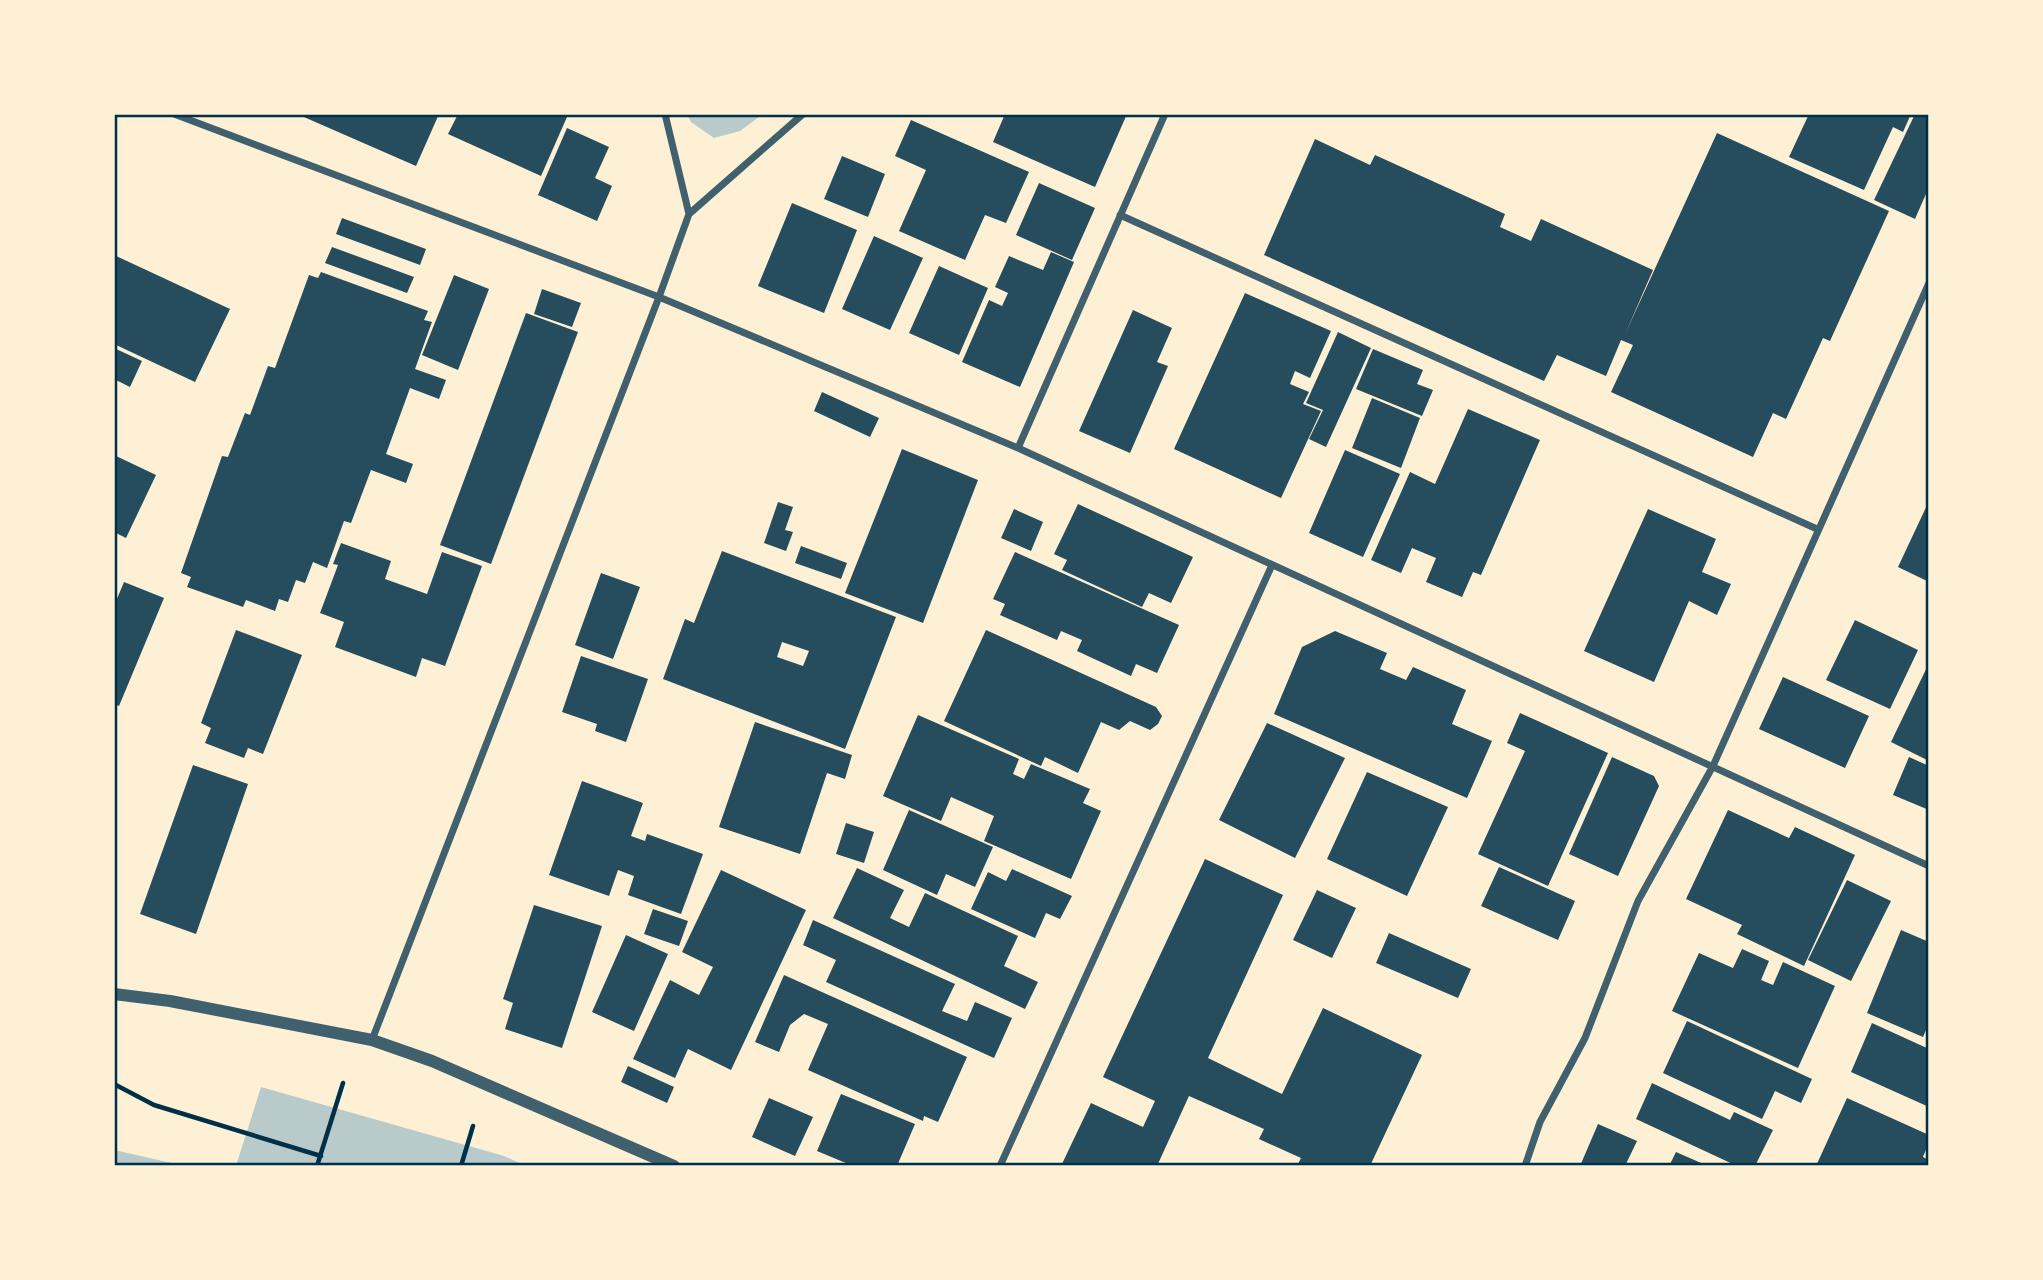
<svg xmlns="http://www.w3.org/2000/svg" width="2043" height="1280" font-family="'Noto Sans',sans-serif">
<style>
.green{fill:#b9caca}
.building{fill:#264d5e;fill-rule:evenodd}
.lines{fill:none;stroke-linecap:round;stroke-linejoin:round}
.path{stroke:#003049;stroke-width:4.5}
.minor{stroke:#3f606c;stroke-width:7}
.tertiary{stroke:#3f606c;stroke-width:12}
.neatline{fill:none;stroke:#003049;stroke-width:2.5}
</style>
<rect width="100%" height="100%" fill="#fdf0d5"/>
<!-- green -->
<path class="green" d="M 687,114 L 763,114 L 740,131 L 714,138 L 691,122 Z
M 261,1087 L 504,1156 L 526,1166 L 236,1166 Z
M 114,1150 L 185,1166 L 114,1166 Z"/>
<!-- building -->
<path class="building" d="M 297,114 L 439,114 L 416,166 Z
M 458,114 L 559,114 L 567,117 L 541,176 L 448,134 Z
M 1005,114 L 1127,114 L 1095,187 L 993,142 Z
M 1809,114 L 1911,114 L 1903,132 L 1893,127 L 1864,190 L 1789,157 Z
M 1915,114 L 1929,114 L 1929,187 L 1915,219 L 1874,200 Z
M 911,120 L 1029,172 L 1006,223 L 985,215 L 965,260 L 899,231 L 926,170 L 895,156 Z
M 567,128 L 609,147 L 595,178 L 612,186 L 597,221 L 538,195 Z
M 1717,133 L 1889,211 L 1830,341 L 1823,338 L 1786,419 L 1773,413 L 1753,457 L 1611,392 L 1633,345 L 1621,340 L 1606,376 L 1557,355 L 1544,381 L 1264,255 L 1315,139 L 1370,165 L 1375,155 L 1505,214 L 1500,227 L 1531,241 L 1541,219 L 1653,270 L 1626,332 Z
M 842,156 L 885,174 L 868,217 L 824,199 Z
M 1039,183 L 1095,208 L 1072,260 L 1016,235 Z
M 792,203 L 857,230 L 824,313 L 758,286 Z
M 342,218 L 426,249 L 420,265 L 336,234 Z
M 874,236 L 923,258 L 890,330 L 842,309 Z
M 332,247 L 414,277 L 407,293 L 325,263 Z
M 1051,252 L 1074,262 L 1020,387 L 962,362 L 989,300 L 1002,306 L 1008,293 L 995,287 L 1009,256 L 1043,270 Z
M 114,255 L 230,309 L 195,382 L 114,344 Z
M 939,266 L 988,288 L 959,355 L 909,333 Z
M 321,272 L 428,311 L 424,320 L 432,322 L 415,369 L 446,380 L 439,399 L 410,388 L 386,454 L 413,464 L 406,483 L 371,470 L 351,523 L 344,521 L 327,568 L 313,562 L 305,583 L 296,580 L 288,602 L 279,599 L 275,611 L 246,600 L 243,607 L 187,587 L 191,577 L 181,573 L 222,456 L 228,457 L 245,413 L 250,415 L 268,366 L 275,368 L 309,275 L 318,278 Z
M 454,275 L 489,289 L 458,370 L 422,355 Z
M 542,289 L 581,303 L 572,327 L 534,314 Z
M 1245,293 L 1331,331 L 1310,378 L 1295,371 L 1290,384 L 1309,392 L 1303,404 L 1321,411 L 1281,498 L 1174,449 Z
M 1133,310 L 1172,328 L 1157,362 L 1168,366 L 1130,453 L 1079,431 Z
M 526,313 L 578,332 L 491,564 L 440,545 Z
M 1338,332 L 1371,348 L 1326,447 L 1309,439 L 1323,410 L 1306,403 Z
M 114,348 L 142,361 L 130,387 L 114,379 Z
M 1373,349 L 1423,370 L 1417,384 L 1433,390 L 1422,416 L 1356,389 Z
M 822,392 L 879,418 L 870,437 L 814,411 Z
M 1372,398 L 1420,418 L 1401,468 L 1352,448 Z
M 1468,409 L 1540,440 L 1481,575 L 1473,572 L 1462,597 L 1426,582 L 1436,558 L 1412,548 L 1401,573 L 1371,560 L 1410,472 L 1435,484 Z
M 902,449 L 978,480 L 923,623 L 845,593 Z
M 1345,450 L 1400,474 L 1363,557 L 1309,533 Z
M 114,455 L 156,475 L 126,538 L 114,532 Z
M 1929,501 L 1929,582 L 1898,567 Z
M 778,502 L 793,507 L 785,530 L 793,532 L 786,551 L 764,543 Z
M 1078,504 L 1193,557 L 1171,603 L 1149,593 L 1142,607 L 1062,570 L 1067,560 L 1054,554 Z
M 1014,509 L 1043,522 L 1031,551 L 1001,538 Z
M 1648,509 L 1716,539 L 1702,572 L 1731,584 L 1717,615 L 1689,601 L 1654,682 L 1584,651 Z
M 341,543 L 391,561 L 385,579 L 427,594 L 442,552 L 482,566 L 445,666 L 422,658 L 416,677 L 335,647 L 344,622 L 320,613 L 338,565 L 333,564 Z
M 801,546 L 847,563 L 841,579 L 795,563 Z
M 722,551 L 896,617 L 845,749 L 663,679 L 685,619 L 694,623 ZM 782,642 L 809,651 L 803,666 L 777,657 Z
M 1015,552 L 1179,625 L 1157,673 L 1136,664 L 1131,676 L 1077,651 L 1082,640 L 1061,631 L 1057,640 L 1000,615 L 1005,604 L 993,599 Z
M 601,573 L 640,587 L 613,659 L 575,645 Z
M 124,582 L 164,598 L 119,706 L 114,704 L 114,606 Z
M 1855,620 L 1918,650 L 1890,709 L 1826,680 Z
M 236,630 L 302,655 L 263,754 L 248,748 L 244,758 L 205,743 L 211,728 L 201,723 Z
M 986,630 L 1156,707 L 1162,716 L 1158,724 L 1150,730 L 1130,721 L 1119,730 L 1101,722 L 1078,773 L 1045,757 L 1041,766 L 944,721 Z
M 1335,631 L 1387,653 L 1380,669 L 1406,680 L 1413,667 L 1466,690 L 1452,724 L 1492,741 L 1467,798 L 1274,714 L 1302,647 Z
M 581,656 L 648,679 L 626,742 L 595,731 L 597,724 L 562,712 Z
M 1929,663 L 1929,761 L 1891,742 Z
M 1783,677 L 1869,716 L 1845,768 L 1759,729 Z
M 1520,713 L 1608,753 L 1548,886 L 1478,854 L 1525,751 L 1507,743 Z
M 918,715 L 1019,759 L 1013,774 L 1024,779 L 1031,764 L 1090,789 L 1083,803 L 1101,811 L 1071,879 L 984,841 L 994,816 L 951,797 L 941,821 L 883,796 Z
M 755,722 L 852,755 L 845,779 L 827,773 L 800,854 L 719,827 Z
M 1267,723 L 1345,758 L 1295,858 L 1219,820 Z
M 1612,757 L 1654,776 L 1659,786 L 1618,876 L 1569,854 Z
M 1909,757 L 1929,766 L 1929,810 L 1893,795 Z
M 193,765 L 248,784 L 196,934 L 140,914 Z
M 1367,772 L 1448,807 L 1407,896 L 1327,859 Z
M 582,781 L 643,803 L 631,836 L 645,841 L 647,834 L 703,854 L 681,914 L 628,895 L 634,876 L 618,870 L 609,896 L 549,875 Z
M 909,810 L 993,847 L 975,887 L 946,874 L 937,895 L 883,870 Z
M 1728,810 L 1789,838 L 1795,827 L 1855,855 L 1804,966 L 1737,934 L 1742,925 L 1686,899 Z
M 846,823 L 874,832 L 864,863 L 836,854 Z
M 1205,859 L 1283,895 L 1208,1058 L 1282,1094 L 1323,1008 L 1422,1055 L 1370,1166 L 1297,1166 L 1301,1158 L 1259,1139 L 1264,1129 L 1189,1096 L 1157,1166 L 1061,1166 L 1091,1103 L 1143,1127 L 1155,1101 L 1103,1077 Z
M 1499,867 L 1575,901 L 1558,940 L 1481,906 Z
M 857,868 L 904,890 L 890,918 L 909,927 L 925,893 L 1018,936 L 1004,966 L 1038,982 L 1025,1009 L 833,918 Z
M 1012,869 L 1072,896 L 1060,919 L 1046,913 L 1035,938 L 971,909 L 988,872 L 1006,881 Z
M 721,870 L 806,910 L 731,1070 L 688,1049 L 675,1078 L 633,1059 L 670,980 L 699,995 L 713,967 L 682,952 Z
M 1847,880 L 1891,901 L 1851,981 L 1808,960 Z
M 1317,890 L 1356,908 L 1332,958 L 1293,940 Z
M 534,905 L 602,926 L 562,1048 L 505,1029 L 513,1003 L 503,999 Z
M 653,909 L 688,921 L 679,946 L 644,934 Z
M 813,920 L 955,984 L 942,1011 L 967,1021 L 975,1002 L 1012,1018 L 994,1058 L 826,982 L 836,960 L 803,945 Z
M 1901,930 L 1929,942 L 1929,1023 L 1923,1037 L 1867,1013 Z
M 1389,933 L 1471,969 L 1458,998 L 1376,963 Z
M 626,935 L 668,954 L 634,1031 L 592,1012 Z
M 1742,949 L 1769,961 L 1761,980 L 1773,985 L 1783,962 L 1835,986 L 1798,1068 L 1672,1011 L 1699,953 L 1733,968 Z
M 784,975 L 967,1057 L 938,1122 L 924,1116 L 923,1121 L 808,1070 L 828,1024 L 804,1014 L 790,1025 L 779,1052 L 755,1042 Z
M 1687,1021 L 1812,1079 L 1801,1103 L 1775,1091 L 1762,1119 L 1663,1073 Z
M 1872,1023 L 1929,1049 L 1929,1107 L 1851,1072 Z
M 628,1066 L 674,1087 L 667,1103 L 621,1082 Z
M 1652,1083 L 1730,1120 L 1734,1112 L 1773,1130 L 1755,1166 L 1737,1166 L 1636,1119 Z
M 841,1094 L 915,1124 L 897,1166 L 853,1166 L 817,1151 Z
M 769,1098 L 813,1117 L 795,1156 L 752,1137 Z
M 1847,1098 L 1929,1135 L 1929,1142 L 1923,1157 L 1929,1160 L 1929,1166 L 1816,1166 Z
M 1598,1124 L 1637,1141 L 1625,1166 L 1580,1166 Z
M 1676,1152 L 1708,1166 L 1669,1166 Z"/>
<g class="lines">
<!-- path -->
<path class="path" d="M 114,1084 L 154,1105 L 321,1156
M 317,1166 L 343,1083
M 461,1166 L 473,1126"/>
<!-- minor -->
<path class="minor" d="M 174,114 L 659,297 L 1018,448 L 1929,866
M 665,114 L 689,214
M 1120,215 L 1817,529
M 1018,448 L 1165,114
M 372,1040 L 659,297 L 689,214 L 803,114
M 1000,1166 L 1272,565
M 1525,1166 L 1540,1122 L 1585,1038 L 1638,901 L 1713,766 L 1929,283"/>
<!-- tertiary -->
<path class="tertiary" d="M 114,994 L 170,1001 L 372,1040 L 432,1061 L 674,1166"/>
</g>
<!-- border -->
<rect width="2043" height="1280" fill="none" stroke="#fdf0d5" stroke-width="231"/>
<rect x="116" y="116" width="1811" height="1048" class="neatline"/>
</svg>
